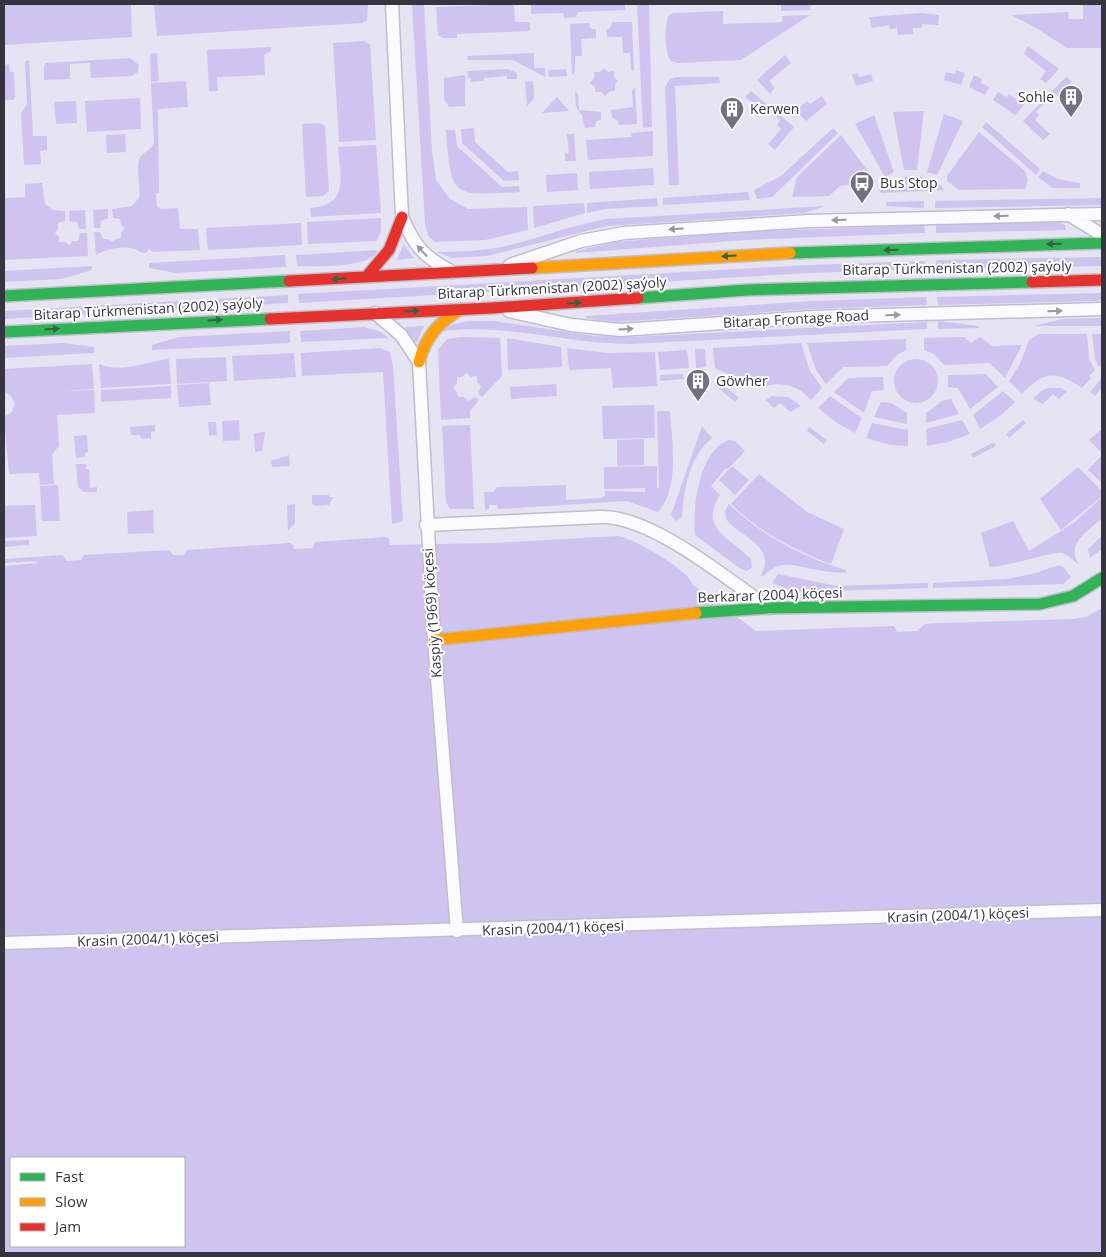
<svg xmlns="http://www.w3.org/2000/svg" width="1106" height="1257" font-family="'Open Sans',sans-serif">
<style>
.green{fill:#cec4ef;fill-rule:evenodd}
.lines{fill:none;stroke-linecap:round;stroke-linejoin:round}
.street-casing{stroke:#c1becb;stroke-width:15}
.fast-casing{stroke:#c1becb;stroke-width:14}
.slow-casing{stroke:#c1becb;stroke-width:14}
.jam-casing{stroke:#c1becb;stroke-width:14}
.street{stroke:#fbfbfd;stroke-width:12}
.fast{stroke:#30b455;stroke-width:11}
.slow{stroke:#ff9f0a;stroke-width:11}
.jam{stroke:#e5322d;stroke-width:11}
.oneway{fill:#98989e}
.oneway2{fill:#346147}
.labels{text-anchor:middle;stroke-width:4;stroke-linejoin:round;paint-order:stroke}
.poi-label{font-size:14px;fill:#36343f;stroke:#fff;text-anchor:start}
.street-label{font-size:14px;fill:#36343f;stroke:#fff}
</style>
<rect width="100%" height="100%" fill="#e6e3f3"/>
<!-- green -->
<path class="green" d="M 4,4 L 131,4 L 132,37 L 4,45 Z
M 154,4 L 368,4 L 367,20 L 362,23 L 157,36 Z
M 412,4 L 424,4 L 432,151 L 436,180 L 450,199 L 468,209 L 527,207 L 528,230 L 485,240 L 435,242 L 428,236 L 425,223 Z
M 514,4 L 515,22 L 530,22 L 530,31 L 457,34 L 457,38 L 443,38 L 438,35 L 436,7 Z
M 531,4 L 625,4 L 625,10 L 578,12 L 576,17 L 564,18 L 563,13 L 531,14 Z
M 637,4 L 649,4 L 652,127 L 643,128 Z
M 781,4 L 810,4 L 811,10 L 781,11 Z
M 1083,4 L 1102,4 L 1102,48 L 1067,48 L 1036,28 L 1011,15 L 1068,12 L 1069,19 L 1083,19 Z
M 723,11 L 723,24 L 782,22 L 782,16 L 810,15 L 741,60 L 678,63 L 671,61 C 664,52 664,24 669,15 L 674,13 Z
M 922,13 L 939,15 L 938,25 L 922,24 L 922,28 L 913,28 L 913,34 L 898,35 L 897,28 L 890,29 L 889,25 L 872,28 L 869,17 Z
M 612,22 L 632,22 L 634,72 L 631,69 L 630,53 L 623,53 L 622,37 L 607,37 L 606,30 L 610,28 Z
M 589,23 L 590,28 L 596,30 L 596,38 L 581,39 L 582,56 L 575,56 L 575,71 L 572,75 L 570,24 Z
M 363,41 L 370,44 L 376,140 L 339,142 L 333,43 Z
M 1028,46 L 1059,69 L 1046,83 L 1040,79 L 1046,71 L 1024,54 Z
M 271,47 L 271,51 L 264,55 L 265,75 L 217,77 L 218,91 L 209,91 L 207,50 Z
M 157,53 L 159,81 L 151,82 L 150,54 Z
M 534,53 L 534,68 L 545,68 L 545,77 L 513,60 L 468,60 L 467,56 Z
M 785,55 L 791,63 L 769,81 L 775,88 L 770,94 L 757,80 Z
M 130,58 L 139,65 L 138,72 L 131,76 L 91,78 L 90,63 L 70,64 L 70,79 L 44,80 L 44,66 L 46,63 Z
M 29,60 L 33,136 L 47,136 L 47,150 L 40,151 L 41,164 L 24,165 L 21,113 L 27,104 L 25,61 Z
M 9,64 L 10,72 L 14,72 L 15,97 L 13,100 L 4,100 L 4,65 Z
M 604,68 L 608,72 L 614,71 L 614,77 L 618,81 L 615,85 L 615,91 L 609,92 L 605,96 L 601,92 L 595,92 L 595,87 L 590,83 L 594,78 L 594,72 L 600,72 Z
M 508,69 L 517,73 L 517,79 L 507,79 L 507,76 L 484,78 L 484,81 L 471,82 L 471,78 L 468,78 L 467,71 Z
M 566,69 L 567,76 L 549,77 L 548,70 Z
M 956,70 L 965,73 L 961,85 L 944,80 L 946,72 L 955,74 Z
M 858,73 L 859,77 L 871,74 L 873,81 L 856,86 L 852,75 Z
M 465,75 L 465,106 L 449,107 L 444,99 L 444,78 Z
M 974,75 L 982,79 L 981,83 L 989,87 L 985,95 L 969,87 Z
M 676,77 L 719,77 L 720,83 L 675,86 L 679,185 L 669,185 L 665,87 L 670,79 Z
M 1066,77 L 1072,82 L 1058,96 L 1054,93 L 1036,112 L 1039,115 L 1035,120 L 1050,134 L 1043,140 L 1023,121 Z
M 186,81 L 188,107 L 158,109 L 159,193 L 156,193 L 157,206 L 161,209 L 178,208 L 180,229 L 198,229 L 200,250 L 153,252 L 149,249 L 146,253 C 140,253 140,251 135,249 C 124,245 105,249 96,255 L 94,232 L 100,232 L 103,239 L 108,239 L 112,242 L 116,239 L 121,238 L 121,233 L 125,228 L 121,225 L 120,219 L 113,218 L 112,209 L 132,206 L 139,198 C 141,186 136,172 139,160 C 142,151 151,152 154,142 L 151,83 Z
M 533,81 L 534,98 L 527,106 L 525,82 Z
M 635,87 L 637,124 L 619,125 L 618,121 L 612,118 L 611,110 L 633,107 L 632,91 Z
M 575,91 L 578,94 L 579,110 L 601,112 L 601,120 L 597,121 L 594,127 L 585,128 L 582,115 L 576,107 Z
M 751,91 L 794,127 L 775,150 L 768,144 L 781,129 L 777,125 L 780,120 L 760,103 L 757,107 L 745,97 Z
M 998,92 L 1007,97 L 1009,94 L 1024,105 L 1015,115 L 993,100 Z
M 822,96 L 827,104 L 806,121 L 796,111 L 807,101 L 810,104 Z
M 557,97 L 569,111 L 542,113 Z
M 140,98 L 141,129 L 87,132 L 85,101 Z
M 76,101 L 77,123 L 56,124 L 54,102 Z
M 924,111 L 917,170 L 904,170 L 893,112 Z
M 944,114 L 963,121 L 937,175 L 927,172 Z
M 874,115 L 894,172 L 885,177 L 855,124 Z
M 986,122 L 1040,169 L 1036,175 L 982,127 Z
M 320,123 L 325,126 L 329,191 L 323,196 L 306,197 L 302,124 Z
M 474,128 L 475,142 L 508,172 L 518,171 L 519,180 L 504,181 L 462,143 L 461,129 Z
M 833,128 L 838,133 L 772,197 L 757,199 L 754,190 L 781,176 Z
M 446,130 L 455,130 L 457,146 L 502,187 L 519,186 L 520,192 C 453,196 451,199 446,130 Z
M 653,131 L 653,156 L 588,160 L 586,140 L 632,137 L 631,133 Z
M 979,132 L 1025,171 L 1028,180 L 1025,189 L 959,190 L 947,181 L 947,176 Z
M 125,134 L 126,152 L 107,153 L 106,135 Z
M 567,134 L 574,134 L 576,161 L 565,161 L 565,154 L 569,153 Z
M 841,135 L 876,182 L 840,186 L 829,196 L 792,197 L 797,177 Z
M 376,145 L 381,213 L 311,217 L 310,208 C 350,205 340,177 338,147 Z
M 653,168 L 654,185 L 590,189 L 589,172 Z
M 1043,171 L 1058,179 L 1080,183 L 1080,188 L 1053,188 L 1038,177 Z
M 577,173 L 578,190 L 547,192 L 546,175 Z
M 911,176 C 921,176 940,180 944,190 L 882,193 L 879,191 L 880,188 L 897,179 Z
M 42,183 L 45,204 L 53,210 L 65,211 L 65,221 L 58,223 L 58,229 L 55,233 L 59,237 L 59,242 L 65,242 L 69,245 L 73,241 L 78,241 L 80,233 L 87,233 L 88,256 L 4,260 L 4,198 L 25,197 L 25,184 Z
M 748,192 L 750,200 L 663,205 L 663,198 Z
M 657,198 L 658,206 L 605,209 L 587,213 L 587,203 Z
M 1102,198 L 1102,205 L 935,208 L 935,201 Z
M 924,201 L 924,208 L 886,206 L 886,202 Z
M 584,203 L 585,213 L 534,228 L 533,206 Z
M 826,206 L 804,213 L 607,226 L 487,256 L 452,258 L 437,252 C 459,252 481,251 502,247 C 538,239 571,225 607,219 Z
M 108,209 L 108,218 L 101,221 L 100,228 L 94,228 L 93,210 Z
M 85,210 L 86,229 L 79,229 L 77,222 L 69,221 L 69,211 Z
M 381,218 L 381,231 L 376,241 L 308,244 L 307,222 Z
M 1058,222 L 1065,225 L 1066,230 L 936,233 L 936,225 Z
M 301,223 L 302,245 L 208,250 L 206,228 Z
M 924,225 L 925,233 L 746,240 L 576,253 L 576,251 L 614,242 L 745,232 Z
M 404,245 L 414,258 L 397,260 L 403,246 Z
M 378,250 C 371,269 315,266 297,266 L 296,255 Z
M 285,255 L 286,267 L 176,273 L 149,268 L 149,263 Z
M 1102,257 L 1102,266 L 937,269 L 936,260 Z
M 925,261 L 926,269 L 810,273 L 299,303 L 298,294 L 809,265 Z
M 92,266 L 92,270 L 62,279 L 4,282 L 4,271 Z
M 1102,293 L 1102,300 L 1096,301 L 938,305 L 937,297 Z
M 288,295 L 288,303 L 4,319 L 4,311 Z
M 926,297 L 927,305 L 813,309 L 615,322 L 586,318 L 586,316 L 813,301 Z
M 1102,318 L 1102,326 L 1035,326 L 1062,319 Z
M 494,321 L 594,336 L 631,337 L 927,322 L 927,329 L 631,344 C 565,344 509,323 442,331 C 457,319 475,321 494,321 Z
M 938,321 L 979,326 L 979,328 L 938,329 Z
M 424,326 L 417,342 L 413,342 L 405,327 Z
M 364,327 L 379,331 L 389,338 L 301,342 L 300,331 Z
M 290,331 L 290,343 L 152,350 L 152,345 L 179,337 Z
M 1039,334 L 1087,334 L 1089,359 L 1095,370 L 1089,376 L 1091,378 L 1082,388 C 1056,370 1043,371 1022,394 L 1009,381 L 1020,364 L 1029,340 Z
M 1092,334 L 1102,334 L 1102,364 L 1099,367 L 1095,359 Z
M 462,337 L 500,338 L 502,376 L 482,397 L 478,394 L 481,386 L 477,382 L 477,376 L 471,377 L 466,373 L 462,377 L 457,377 L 457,383 L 453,388 L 457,392 L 458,397 L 464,397 L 468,401 L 475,397 L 479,400 L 470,411 L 470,418 L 441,420 L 438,350 L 447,339 Z
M 964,337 L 971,343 L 980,337 L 992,346 L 1022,345 L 1005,378 L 990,363 L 944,365 L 934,354 L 924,350 L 924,338 Z
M 507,338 L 561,347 L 562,367 L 508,370 Z
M 906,339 L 906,350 L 897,355 L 887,366 L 843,367 L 826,384 L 816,370 L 807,343 Z
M 62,343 L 94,347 L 94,353 L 4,358 L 4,346 Z
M 801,343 L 810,371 L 822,388 L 811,400 L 800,390 L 788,385 L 776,384 L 758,388 L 715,368 L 713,348 Z
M 380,348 L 390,352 L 393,367 L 403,521 L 392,524 L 383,372 L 302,376 L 301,353 Z
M 567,348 L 607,353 L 655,352 L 657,386 L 613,388 L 611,368 L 569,370 Z
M 695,349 L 705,349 L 706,367 L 696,368 Z
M 687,350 L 689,368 L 660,370 L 658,352 Z
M 294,353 L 296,377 L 234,381 L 232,356 Z
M 226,357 L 227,381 L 177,384 L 176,359 Z
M 169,359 L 171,384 L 101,388 L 99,364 C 124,374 145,361 169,359 Z
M894 381a22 22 0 1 1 44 0a22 22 0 1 1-44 0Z
M 92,364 L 94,389 L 61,391 L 94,390 L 95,413 L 57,415 L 59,446 L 52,454 L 54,484 L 40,485 L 39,473 L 9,474 L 4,417 L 12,412 L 15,404 L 11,396 L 4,392 L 4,369 Z
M 683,374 L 684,379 L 660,381 L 660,375 Z
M 986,374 L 998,387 L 970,409 L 958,388 L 948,387 L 948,375 Z
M 883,377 L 884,390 L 872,391 L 864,413 L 834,392 L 848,378 Z
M 1101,379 L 1102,387 L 1095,396 L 1090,392 Z
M 719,381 L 739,398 L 735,402 L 716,386 Z
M 209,383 L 211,405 L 179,407 L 177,385 Z
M 556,384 L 557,396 L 511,399 L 510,387 Z
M 171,386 L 171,398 L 101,402 L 101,390 Z
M 1048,388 L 1061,388 L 1067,391 L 1059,399 L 1053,394 L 1043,404 L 1033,399 L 1041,391 Z
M 1003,391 L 1015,402 L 1000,416 L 980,429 L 973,415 Z
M 772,396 L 788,397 L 801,406 L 790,412 L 780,403 L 774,408 L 766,400 Z
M 830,396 L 862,418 L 855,433 L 837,423 L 818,408 Z
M 951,399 L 959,414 L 926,423 L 926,413 L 942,401 Z
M 881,402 L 891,403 L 907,413 L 907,424 L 874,417 Z
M 654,405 L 655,438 L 603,439 L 602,406 Z
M 657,411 L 670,411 C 672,441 680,487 658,512 L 627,501 L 498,509 L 497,505 L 489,505 L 489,509 L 485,510 L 484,492 L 493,492 L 497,487 L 566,485 L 566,500 L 601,498 L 605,496 L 605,491 L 645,492 L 645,489 L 647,488 L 604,489 L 604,467 L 657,466 L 657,488 L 659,488 Z
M 239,420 L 240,440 L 223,441 L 222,421 Z
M 962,420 L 970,434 L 948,442 L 927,446 L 926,429 Z
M 1023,420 L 1026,423 L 1009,438 L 1006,434 Z
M 208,422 L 216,422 L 217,435 L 209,436 Z
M 872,423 L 908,430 L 908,446 L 890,445 L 866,438 Z
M 155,425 L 155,431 L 151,432 L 151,438 L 141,439 L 140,435 L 131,435 L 130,427 Z
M 470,425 L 474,509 L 450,509 L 446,502 L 442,426 Z
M 702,426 L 712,438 C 689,457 684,489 682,517 L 676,521 L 671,515 Z
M 809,427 L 827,440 L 824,444 L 807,431 Z
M 1102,429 L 1102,453 L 1089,440 Z
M 265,432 L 262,451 L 255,452 L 254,433 Z
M 87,435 L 88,452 L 85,453 L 85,457 L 76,458 L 74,436 Z
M 644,439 L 644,465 L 617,466 L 617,440 Z
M 729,440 L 735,441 L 745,451 L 728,469 L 726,468 L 711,486 L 720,495 C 698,529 731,538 751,559 L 752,567 L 747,571 L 741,569 L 695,535 C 692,509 699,450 729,440 Z
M 994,442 L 996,446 L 973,458 L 971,454 Z
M 289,455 L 290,466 L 272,467 L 271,461 Z
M 1102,455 L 1102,483 L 1088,470 Z
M 76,464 L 86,464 L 86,469 L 89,469 L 90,488 L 97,487 L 97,492 L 84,492 L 78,487 Z
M 732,466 L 749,480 L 735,495 L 719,480 Z
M 1078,467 L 1102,491 L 1102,496 L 1061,530 L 1040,499 Z
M 759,474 L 807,512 L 844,529 L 831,564 C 794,550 760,532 731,504 Z
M 58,485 L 60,521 L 42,521 L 40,486 Z
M 312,495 L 329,495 L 329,497 L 333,497 L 329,505 L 317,506 L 312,504 Z
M 1102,497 L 1102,518 C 1093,527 1073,539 1075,553 C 1075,558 1078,562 1078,565 C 1074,560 1068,555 1062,553 C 1055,551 1006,567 990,567 L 981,533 L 1013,521 L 1029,551 L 1075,522 Z
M 295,504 L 295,523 L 288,531 L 287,505 Z
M 729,504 C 763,536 801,557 846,570 L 846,573 C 836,572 827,572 818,570 C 796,567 780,557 763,577 L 761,575 C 777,546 741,538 726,519 L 725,511 Z
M 35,505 L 37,536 L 4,538 L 4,506 Z
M 153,510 L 154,533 L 128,534 L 127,512 Z
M 618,536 C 632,538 690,570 692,584 L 756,631 L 894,626 L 897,632 L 917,631 L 925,624 L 940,623 L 1074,619 L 1086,617 L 1102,608 L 1102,1253 L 4,1253 L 4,566 L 37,563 L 36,561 L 4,563 L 4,559 L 61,555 L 64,556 L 66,561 L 81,560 L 84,555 L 169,550 L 173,555 L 184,555 L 187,550 L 289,543 L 293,545 L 294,549 L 313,548 L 315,542 L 385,537 L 389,539 L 390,545 L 493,543 ZM 11,1158 L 184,1158 L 184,1246 L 11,1246 Z
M 1102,536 L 1102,549 L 1090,558 L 1088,549 Z
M 29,540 L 29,545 L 4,547 L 4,541 Z
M 1059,565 L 1064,568 L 1071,577 L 1063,584 L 933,588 L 933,583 L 1006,579 L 1032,574 Z
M 778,574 L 837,586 L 928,583 L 928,588 L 796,592 L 772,583 Z"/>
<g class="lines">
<defs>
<path id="street" d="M 392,4 L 402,217 C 415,247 423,256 452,272
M 1068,214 L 1102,235
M 510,265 L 581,241 L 624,233 L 809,221 L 1102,214
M 509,311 L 571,325 L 620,330 L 813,317 L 1102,309
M 375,313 L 401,335 L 419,362 L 434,640 L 457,931
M 426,525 L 600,517 C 651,515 727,579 769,608
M 4,943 L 1102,910"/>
<path id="fast" d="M 790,253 L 1102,243
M 4,296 L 289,281
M 638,298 L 747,290 L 1032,282
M 4,332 L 270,319
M 696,613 L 769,608 L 1040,604 L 1073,596 L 1102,578"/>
<path id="slow" d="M 532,268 L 790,253
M 419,362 C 426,336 438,323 461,309
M 434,640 L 696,613"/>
<path id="jam" d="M 366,277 L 389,250 L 402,217
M 289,281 L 532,268
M 1032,282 L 1102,280
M 270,319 L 492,308 L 638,298"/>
</defs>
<!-- street casing -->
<use href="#street" class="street-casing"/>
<!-- fast casing -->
<use href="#fast" class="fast-casing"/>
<!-- slow casing -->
<use href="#slow" class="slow-casing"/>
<!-- jam casing -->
<use href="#jam" class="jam-casing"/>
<!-- street -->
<use href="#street" class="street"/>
<!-- fast -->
<use href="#fast" class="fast"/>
<!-- slow -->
<use href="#slow" class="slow"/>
<!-- jam -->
<use href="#jam" class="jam"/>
</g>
<!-- one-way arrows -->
<defs><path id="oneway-solid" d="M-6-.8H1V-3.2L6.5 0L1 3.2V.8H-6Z" transform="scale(1.25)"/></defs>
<g class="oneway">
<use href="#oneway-solid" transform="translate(1001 216) rotate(178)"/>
<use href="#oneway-solid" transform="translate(839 220) rotate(179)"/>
<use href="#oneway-solid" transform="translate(676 229) rotate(176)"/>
<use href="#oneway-solid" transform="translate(422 251) rotate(-133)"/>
<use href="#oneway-solid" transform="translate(1055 311) rotate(-2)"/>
<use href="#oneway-solid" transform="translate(893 315) rotate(-2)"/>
<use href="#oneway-solid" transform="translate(626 329) rotate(-3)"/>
</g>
<g class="oneway2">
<use href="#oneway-solid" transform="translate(1054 244) rotate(178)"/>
<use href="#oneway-solid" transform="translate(891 250) rotate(178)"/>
<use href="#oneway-solid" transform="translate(729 256) rotate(176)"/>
<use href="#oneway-solid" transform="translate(339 279) rotate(177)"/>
<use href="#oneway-solid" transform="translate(574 303) rotate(-3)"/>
<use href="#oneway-solid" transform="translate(412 311) rotate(-3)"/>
<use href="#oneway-solid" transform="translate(215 320) rotate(-3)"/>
<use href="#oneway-solid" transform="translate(52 329) rotate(-3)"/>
</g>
<!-- icons -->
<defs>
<symbol id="building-pin" viewBox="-11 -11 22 30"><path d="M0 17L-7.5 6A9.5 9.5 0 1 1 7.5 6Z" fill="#74717e" stroke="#fff"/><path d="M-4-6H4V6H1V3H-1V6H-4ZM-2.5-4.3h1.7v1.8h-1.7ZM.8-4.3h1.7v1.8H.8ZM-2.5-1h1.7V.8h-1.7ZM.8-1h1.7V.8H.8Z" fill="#fff"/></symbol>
<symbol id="bus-pin" viewBox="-11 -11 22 30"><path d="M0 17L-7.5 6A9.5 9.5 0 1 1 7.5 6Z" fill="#74717e" stroke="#fff"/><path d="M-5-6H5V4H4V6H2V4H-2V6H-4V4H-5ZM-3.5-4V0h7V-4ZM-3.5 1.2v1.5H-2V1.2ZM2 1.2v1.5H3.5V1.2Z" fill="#fff"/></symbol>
</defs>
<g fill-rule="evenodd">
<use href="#building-pin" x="1057" y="83" width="28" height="38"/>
<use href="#building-pin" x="718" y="95" width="28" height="38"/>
<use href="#bus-pin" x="848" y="169" width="28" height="38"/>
<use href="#building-pin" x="684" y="367" width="28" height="38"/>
</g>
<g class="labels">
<!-- poi labels -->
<g class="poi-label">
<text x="1054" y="102" text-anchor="end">Sohle</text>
<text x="750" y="114">Kerwen</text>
<text x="880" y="188">Bus Stop</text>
<text x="716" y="386">Göwher</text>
</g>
<!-- street labels -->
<g class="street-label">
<text transform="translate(957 268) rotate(-1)" y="5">Bitarap Türkmenistan (2002) şaýoly</text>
<text transform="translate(552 288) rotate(-3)" y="5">Bitarap Türkmenistan (2002) şaýoly</text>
<text transform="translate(148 309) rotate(-3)" y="5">Bitarap Türkmenistan (2002) şaýoly</text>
<text transform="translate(796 319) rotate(-3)" y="5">Bitarap Frontage Road</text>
<text transform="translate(770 595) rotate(-2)" y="5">Berkarar (2004) köçesi</text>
<text transform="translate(432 613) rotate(-94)" y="5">Kaspiy (1969) köçesi</text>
<text transform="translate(958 915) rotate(-2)" y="5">Krasin (2004/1) köçesi</text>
<text transform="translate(553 928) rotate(-2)" y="5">Krasin (2004/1) köçesi</text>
<text transform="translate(148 939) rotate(-2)" y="5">Krasin (2004/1) köçesi</text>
</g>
</g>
<!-- border -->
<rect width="1106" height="1257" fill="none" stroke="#36343f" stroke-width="10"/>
<!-- legend -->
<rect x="10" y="1157" width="175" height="90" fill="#ffffff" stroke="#afaeb2"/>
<rect x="20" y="1173" width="25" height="8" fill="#30b455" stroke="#afaeb2"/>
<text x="55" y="1182" font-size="15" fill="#36343f">Fast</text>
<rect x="20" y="1198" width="25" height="8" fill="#ff9f0a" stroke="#afaeb2"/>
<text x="55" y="1207" font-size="15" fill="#36343f">Slow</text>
<rect x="20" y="1223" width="25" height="8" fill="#e5322d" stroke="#afaeb2"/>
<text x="55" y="1232" font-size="15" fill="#36343f">Jam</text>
</svg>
